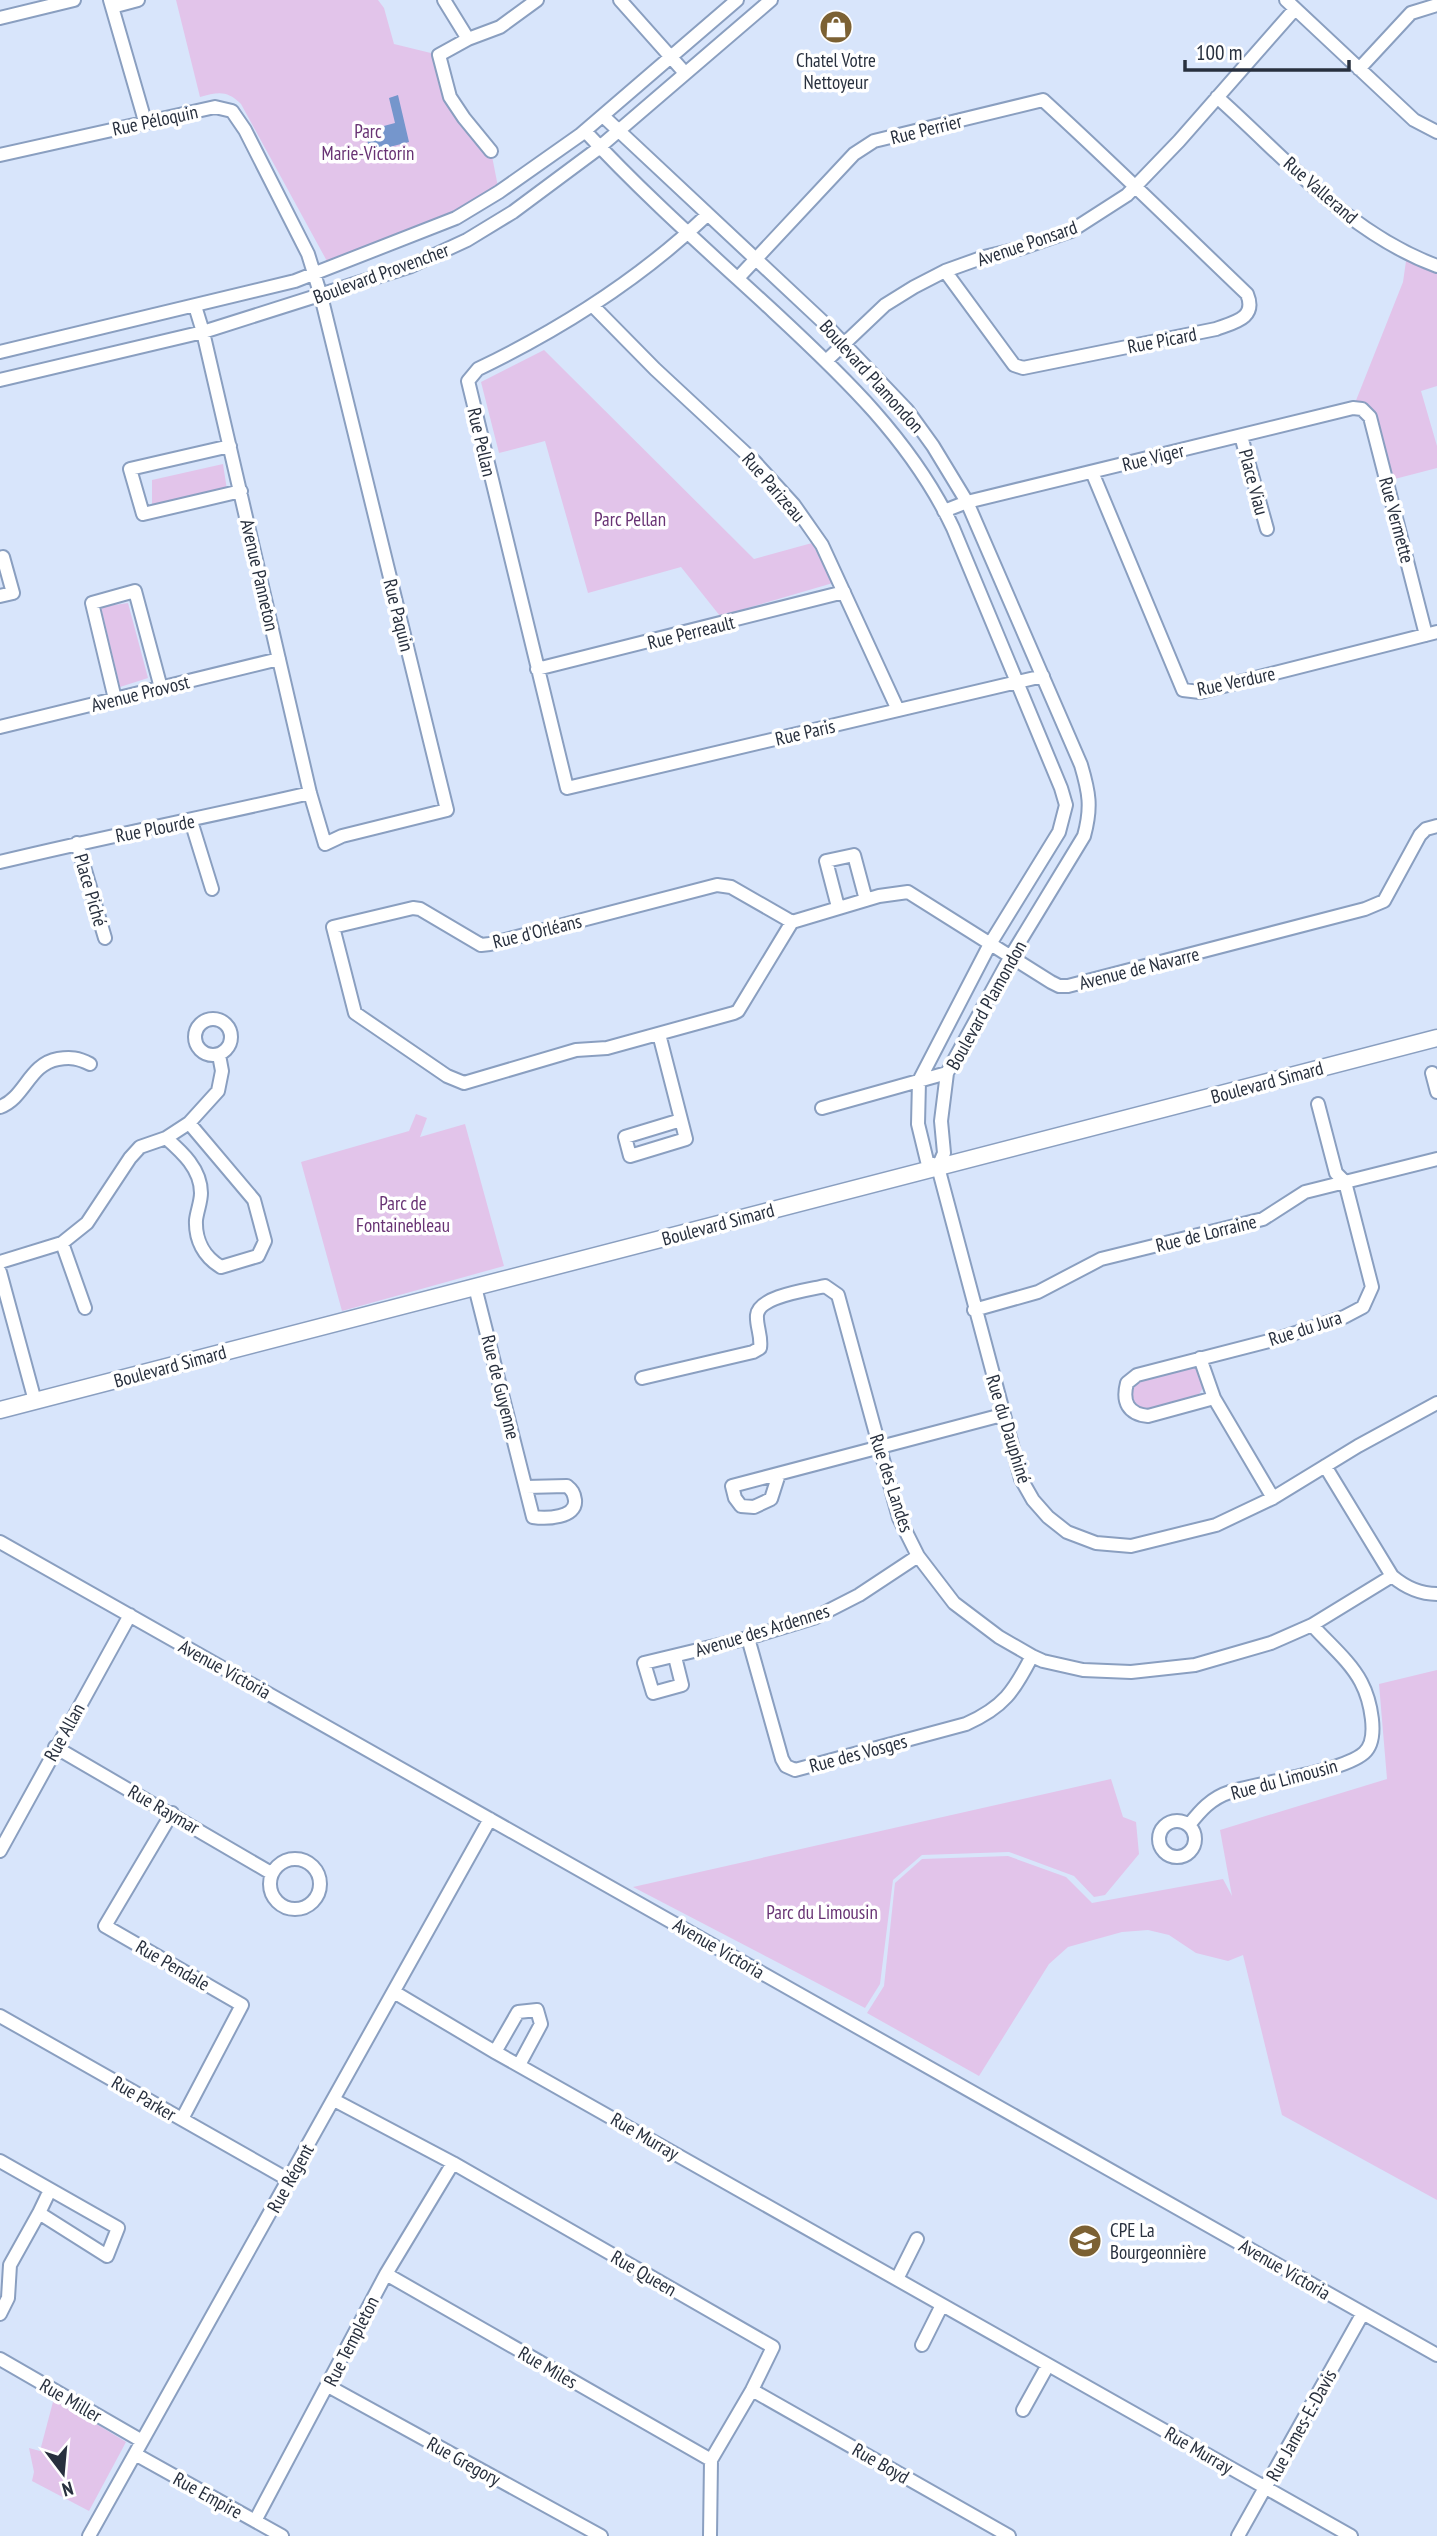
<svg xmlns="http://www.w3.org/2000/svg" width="1437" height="2536" font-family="'PT Sans Narrow',sans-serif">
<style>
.green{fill:#e2c4ea}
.water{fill:#7596cc}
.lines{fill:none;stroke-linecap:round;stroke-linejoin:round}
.minor-casing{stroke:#8a9fc0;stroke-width:16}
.major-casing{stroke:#8a9fc0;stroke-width:19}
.minor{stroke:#fff;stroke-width:12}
.major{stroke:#fff;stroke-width:16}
.labels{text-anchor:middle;stroke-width:7;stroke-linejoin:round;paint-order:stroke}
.poi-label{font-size:19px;fill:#28303e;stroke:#fff}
.street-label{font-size:19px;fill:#28303e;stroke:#fff}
.park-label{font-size:19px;fill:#683374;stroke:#fff}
</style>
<rect width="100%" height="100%" fill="#d8e5fb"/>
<!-- green -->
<path class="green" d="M 176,0 L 378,0 L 384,8 L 394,44 L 439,55 L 450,97 L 491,151 L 499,192 L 328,263 L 241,104 C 227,90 218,92 200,97 Z
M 1407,254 L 1437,266 L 1437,386 L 1421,391 L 1437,446 L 1437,468 L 1387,481 L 1370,417 L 1353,408 L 1403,282 Z
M 544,350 L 754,559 L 812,543 L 833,583 L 720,616 L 681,567 L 588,593 L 545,441 L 499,453 L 481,382 Z
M 223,464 L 227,490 L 152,505 L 152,480 Z
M 128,603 L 148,678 L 120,687 L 101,607 Z
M 416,1114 L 427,1118 L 420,1137 L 465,1124 L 504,1266 L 342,1311 L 301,1162 L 409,1131 Z
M 1193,1368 L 1198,1370 L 1204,1386 L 1198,1396 L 1148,1410 C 1133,1407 1127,1392 1138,1382 Z
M 1437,1670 L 1437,2200 L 1282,2115 L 1243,1955 L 1228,1961 L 1196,1953 L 1169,1935 L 1148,1930 L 1122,1932 L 1068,1947 L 1049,1964 L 979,2076 L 867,2013 L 884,1986 L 895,1883 L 922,1859 L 1008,1856 L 1066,1877 L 1092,1903 L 1223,1879 L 1232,1896 L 1220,1830 L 1387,1779 L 1379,1684 Z
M 1111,1779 L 1123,1817 L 1136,1822 L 1139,1854 L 1105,1895 L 1094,1897 L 1074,1876 L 1009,1852 L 922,1855 L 893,1880 L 880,1984 L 865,2008 L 633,1887 Z
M 54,2398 L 126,2442 L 89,2511 L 32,2481 L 34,2472 L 29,2448 L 40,2451 Z"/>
<!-- water -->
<path class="water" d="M 398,95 L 409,142 L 370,152 L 365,131 L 395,123 L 389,98 Z"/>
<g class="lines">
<defs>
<path id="minor" d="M 110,0 L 145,121
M 444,0 L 468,39
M 620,0 L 685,73
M 1286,0 L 1414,120 L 1437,132
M 112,7 L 138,0
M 0,18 L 74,0
M 1359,69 L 1411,13 L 1437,5
M 1217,97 C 1287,159 1346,232 1437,266
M 603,116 L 822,321 L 907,410 L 933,446 L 967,502 L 1081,765 C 1089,792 1092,807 1084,836 L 1011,956 L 947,1073 L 941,1121 L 944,1153 L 938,1167
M 585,131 C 644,195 710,253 774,312 C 843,376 912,441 953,528 L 1061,788 L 1066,805 L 1059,832 L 990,944 L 919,1081 L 918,1124 L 927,1161 L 938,1167
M 491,151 L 464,118 L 450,97 L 439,55 L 468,39 L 500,27 L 537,0
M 0,155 L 215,107 L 232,111 L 245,130 L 308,254 L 321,296 L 447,810 L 342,836 L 325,844 L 310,793 L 203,332 L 195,306
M 707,215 C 641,278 561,329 478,369 L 468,381 L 567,788 L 1043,676
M 738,278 L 854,154 L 874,141 L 1043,100 C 1112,163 1179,229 1247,294 C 1257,318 1235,322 1216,329 L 1023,368 L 1014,365 L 945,271
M 593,306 L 655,369 L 754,461 L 794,505 L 822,545 L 898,710
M 0,352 L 295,281 L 456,218 L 499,192 L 580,135 L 737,0
M 826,361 L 885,305 L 914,287 L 945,271 L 984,257 L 1022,248 L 1071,231 L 1127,195 L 1179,141 L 1295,9
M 0,380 L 203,332 L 411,266 L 467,240 L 513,212 L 595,151 L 771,0
M 1241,436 L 1267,529
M 230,446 L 130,469 L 143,514 L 241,491
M 1092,472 L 1183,690 L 1200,692 L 1437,632
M 944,511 L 967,502 L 1353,408 L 1362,409 L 1370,417 L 1426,635
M 0,558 L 3,557 L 13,593 L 0,596
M 537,669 L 844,592
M 115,699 L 92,603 L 135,591 L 161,688
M 0,727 L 279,659
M 191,821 L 212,889
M 77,843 L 105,938
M 0,862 C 103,837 207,817 310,793
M 838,907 L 826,861 L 854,855 L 866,900
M 792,922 L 731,887 L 717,885 L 490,944 L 481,945 L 420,909 L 413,908 L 333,927 L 355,1013 L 447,1076 L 464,1083 L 576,1050 L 607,1048 L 734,1013 L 738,1011 L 792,922 L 879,896 L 908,892 L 1051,982 L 1059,986 L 1068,986 L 1365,909 L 1384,901 L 1420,835 L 1426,829 L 1437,826
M195 1037a18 18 0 1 1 36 0a18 18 0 1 1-36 0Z
M 659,1034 L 686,1139 L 630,1156 L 625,1137 L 681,1120
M 1432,1073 L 1437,1092
M 0,1107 C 25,1098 29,1064 58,1059 C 71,1057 78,1058 90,1064
M 822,1108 L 947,1073
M 166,1138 C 182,1152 201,1169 201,1193 C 201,1202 197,1211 196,1220 C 195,1240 204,1257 221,1267 L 258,1256 L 265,1241 L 254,1200 L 189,1123
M 938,1167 L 1021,1479 L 1033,1500 L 1048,1517 L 1067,1532 L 1096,1543 L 1131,1546 L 1216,1525 L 1273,1498 L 1358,1446 L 1437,1403
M 62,1243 L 85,1308
M 0,1262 L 62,1243 L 87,1223 L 130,1158 L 140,1147 L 166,1138 L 189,1123 L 218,1091 L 222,1071 L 219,1055
M 0,1272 L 35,1401
M 475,1287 L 533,1517 C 546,1519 577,1518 575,1500 C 574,1493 572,1490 567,1486 L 526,1487
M 974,1310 L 1038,1292 L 1101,1259 L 1263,1219 L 1305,1192 L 1437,1159
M 1200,1358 L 1214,1398 L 1273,1498
M 642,1378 L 753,1352 L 760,1348 C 762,1336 756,1326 757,1315 C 759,1296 808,1290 825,1286 L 838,1295 L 899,1518 L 918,1556 L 954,1603 L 999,1637 L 1032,1656 L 1043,1661 L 1083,1670 L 1131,1672 L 1195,1665 L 1271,1643 L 1312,1625 L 1392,1576
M 1214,1398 L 1148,1416 C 1128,1414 1122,1402 1127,1383 L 1137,1375 L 1277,1339 L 1344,1317 L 1363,1307 L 1372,1287 L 1345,1182 L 1336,1173 L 1318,1104
M 1325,1466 L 1392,1576 C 1405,1587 1419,1594 1437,1594
M 779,1474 L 771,1499 L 754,1507 L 741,1506 L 735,1498 L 732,1486 L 1002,1415
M 0,1542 L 1437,2355
M 748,1638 L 782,1759 L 786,1766 L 795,1770 L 966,1724 C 1004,1707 1014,1691 1032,1656
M 675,1657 L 682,1685 L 653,1693 L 644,1663 L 748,1638 L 816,1617 L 859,1595 L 918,1556
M 55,1747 L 271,1873
M 172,1813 L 105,1926 L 242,2005 L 182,2119
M1159 1839a18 18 0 1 1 36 0a18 18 0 1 1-36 0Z
M 1189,1825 C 1200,1811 1211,1798 1230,1792 C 1261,1782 1342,1772 1364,1753 C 1380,1739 1370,1699 1361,1682 C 1350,1661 1328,1643 1312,1625
M 0,1851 L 130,1615
M270 1884a25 25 0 1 1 50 0a25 25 0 1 1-50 0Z
M 394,1992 L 495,2052 L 1351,2536
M 0,2016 L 289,2180
M 495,2052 L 518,2012 L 537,2010 L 541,2024 L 519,2065
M 334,2100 L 453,2163 L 773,2347 L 752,2390 L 711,2460 L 710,2536
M 0,2161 L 118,2228 L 107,2256 L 39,2213 L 50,2190
M 386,2274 L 711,2460
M 897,2279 L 917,2239
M 0,2314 L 8,2298 L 10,2265 L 39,2213
M 922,2345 L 942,2305
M 0,2359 L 142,2441
M 328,2386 L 601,2536
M 752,2390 L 1009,2536
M 1023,2410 L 1048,2365
M 135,2454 L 282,2536
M 255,2521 L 386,2274 L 453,2163
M 89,2536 L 490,1819
M 1238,2536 L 1363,2313"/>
<path id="major" d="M 0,1410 L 1437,1038"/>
</defs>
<!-- minor casing -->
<use href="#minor" class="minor-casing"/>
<!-- major casing -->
<use href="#major" class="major-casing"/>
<!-- minor -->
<use href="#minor" class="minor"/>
<!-- major -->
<use href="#major" class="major"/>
</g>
<!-- icons -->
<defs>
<symbol id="shop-disc" viewBox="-11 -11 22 22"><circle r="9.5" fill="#7c6133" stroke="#fff"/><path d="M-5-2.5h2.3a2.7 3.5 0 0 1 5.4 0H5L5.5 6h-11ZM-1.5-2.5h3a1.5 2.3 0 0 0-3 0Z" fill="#fff"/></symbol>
<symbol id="school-disc" viewBox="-11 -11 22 22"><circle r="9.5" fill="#7c6133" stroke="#fff"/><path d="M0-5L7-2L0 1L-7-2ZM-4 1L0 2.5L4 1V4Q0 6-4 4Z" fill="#fff"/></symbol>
</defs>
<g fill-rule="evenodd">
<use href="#shop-disc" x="817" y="8" width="38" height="38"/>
<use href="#school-disc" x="1066" y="2222" width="38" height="38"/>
</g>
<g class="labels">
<!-- poi labels -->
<g class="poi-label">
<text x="836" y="67">Chatel Votre<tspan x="836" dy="22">Nettoyeur</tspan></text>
<text x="1110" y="2237" text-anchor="start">CPE La<tspan x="1110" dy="22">Bourgeonnière</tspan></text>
</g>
<!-- street labels -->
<g class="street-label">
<text transform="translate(155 120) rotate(-12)" y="7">Rue Péloquin</text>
<text transform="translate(926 129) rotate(-14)" y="7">Rue Perrier</text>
<text transform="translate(1321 190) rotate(41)" y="7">Rue Vallerand</text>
<text transform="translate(1027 243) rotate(-19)" y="7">Avenue Ponsard</text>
<text transform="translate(381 273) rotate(-20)" y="7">Boulevard Provencher</text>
<text transform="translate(1162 340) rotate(-11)" y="7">Rue Picard</text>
<text transform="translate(872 376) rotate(48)" y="7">Boulevard Plamondon</text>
<text transform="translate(482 442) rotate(77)" y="7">Rue Pellan</text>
<text transform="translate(1153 457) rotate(-14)" y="7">Rue Viger</text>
<text transform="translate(1254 482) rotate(75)" y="7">Place Viau</text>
<text transform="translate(774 487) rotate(49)" y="7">Rue Parizeau</text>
<text transform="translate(1397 520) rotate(75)" y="7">Rue Vermette</text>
<text transform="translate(260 575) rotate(77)" y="7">Avenue Panneton</text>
<text transform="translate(399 615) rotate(76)" y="7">Rue Paquin</text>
<text transform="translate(691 632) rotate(-14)" y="7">Rue Perreault</text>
<text transform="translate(1236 681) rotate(-12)" y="7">Rue Verdure</text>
<text transform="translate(140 693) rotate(-14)" y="7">Avenue Provost</text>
<text transform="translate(805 732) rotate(-13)" y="7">Rue Paris</text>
<text transform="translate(155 828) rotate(-11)" y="7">Rue Plourde</text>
<text transform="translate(91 890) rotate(74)" y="7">Place Piché</text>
<text transform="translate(537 931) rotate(-14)" y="7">Rue d'Orléans</text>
<text transform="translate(1139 968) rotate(-14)" y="7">Avenue de Navarre</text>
<text transform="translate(986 1005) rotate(-61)" y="7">Boulevard Plamondon</text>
<text transform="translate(1267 1082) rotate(-15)" y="7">Boulevard Simard</text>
<text transform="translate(718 1224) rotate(-15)" y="7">Boulevard Simard</text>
<text transform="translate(1206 1233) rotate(-14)" y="7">Rue de Lorraine</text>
<text transform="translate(1305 1328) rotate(-18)" y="7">Rue du Jura</text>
<text transform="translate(170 1366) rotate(-15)" y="7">Boulevard Simard</text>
<text transform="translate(501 1387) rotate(76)" y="7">Rue de Guyenne</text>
<text transform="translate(1009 1429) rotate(73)" y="7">Rue du Dauphiné</text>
<text transform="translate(892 1483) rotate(72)" y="7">Rue des Landes</text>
<text transform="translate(762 1630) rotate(-17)" y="7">Avenue des Ardennes</text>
<text transform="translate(225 1669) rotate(29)" y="7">Avenue Victoria</text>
<text transform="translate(64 1732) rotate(-61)" y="7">Rue Allan</text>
<text transform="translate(858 1753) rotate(-15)" y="7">Rue des Vosges</text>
<text transform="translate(1284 1779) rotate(-15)" y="7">Rue du Limousin</text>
<text transform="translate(164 1809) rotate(30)" y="7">Rue Raymar</text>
<text transform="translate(719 1948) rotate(30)" y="7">Avenue Victoria</text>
<text transform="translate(173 1965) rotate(30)" y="7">Rue Pendale</text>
<text transform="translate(144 2098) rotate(30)" y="7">Rue Parker</text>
<text transform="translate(645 2136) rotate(30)" y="7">Rue Murray</text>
<text transform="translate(290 2178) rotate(-61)" y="7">Rue Régent</text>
<text transform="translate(1285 2269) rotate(30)" y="7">Avenue Victoria</text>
<text transform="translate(644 2273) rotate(30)" y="7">Rue Queen</text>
<text transform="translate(351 2341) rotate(-63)" y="7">Rue Templeton</text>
<text transform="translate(548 2367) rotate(30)" y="7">Rue Miles</text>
<text transform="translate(71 2400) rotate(30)" y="7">Rue Miller</text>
<text transform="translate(1301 2425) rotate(-61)" y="7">Rue James-E.-Davis</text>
<text transform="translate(1199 2450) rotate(30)" y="7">Rue Murray</text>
<text transform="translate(464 2461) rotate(29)" y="7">Rue Gregory</text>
<text transform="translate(881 2463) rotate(30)" y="7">Rue Boyd</text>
<text transform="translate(208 2495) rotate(29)" y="7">Rue Empire</text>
</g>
<!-- park labels -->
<g class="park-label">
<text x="368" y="138">Parc<tspan x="368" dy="22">Marie-Victorin</tspan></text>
<text x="630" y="526">Parc Pellan</text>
<text x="403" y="1210">Parc de<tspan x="403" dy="22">Fontainebleau</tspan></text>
<text x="822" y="1919">Parc du Limousin</text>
</g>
</g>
<!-- north arrow -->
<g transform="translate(63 2473) rotate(164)" stroke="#ffffff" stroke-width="5" paint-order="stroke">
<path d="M0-5L12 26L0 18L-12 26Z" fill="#28303e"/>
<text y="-10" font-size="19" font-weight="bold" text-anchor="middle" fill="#28303e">N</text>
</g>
<!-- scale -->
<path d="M1185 60v10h164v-10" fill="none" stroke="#28303e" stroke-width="3.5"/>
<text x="1196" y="60" font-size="21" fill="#28303e" stroke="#ffffff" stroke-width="5" paint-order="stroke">100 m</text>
</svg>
